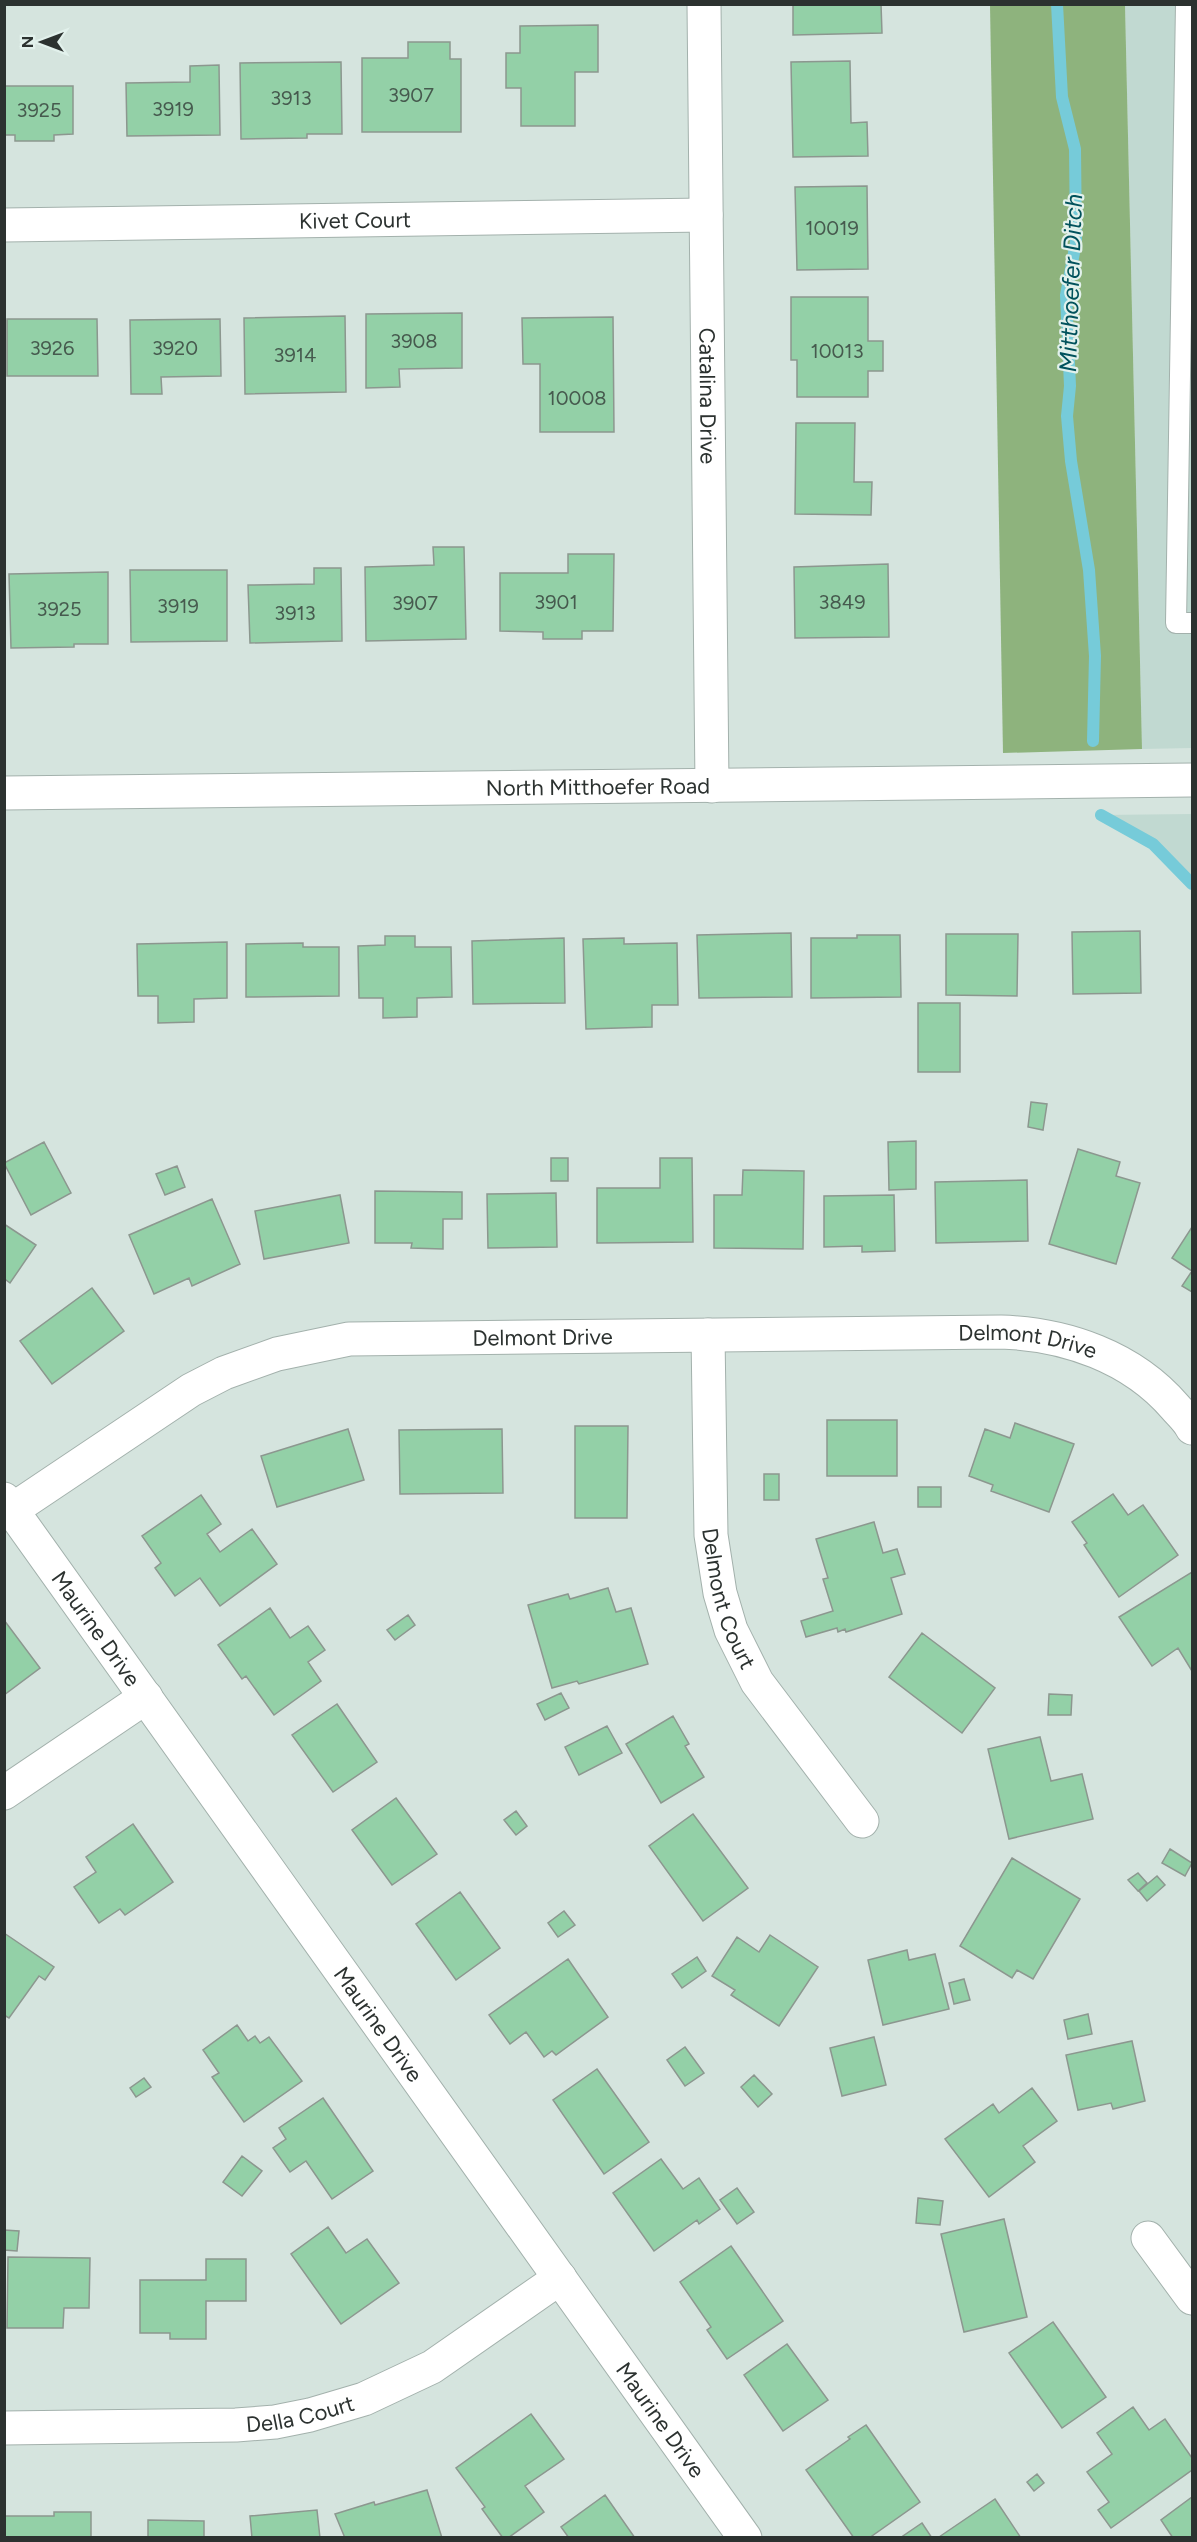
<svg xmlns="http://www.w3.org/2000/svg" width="1197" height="2542" font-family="Figtree,sans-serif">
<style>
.built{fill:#c1d9d1}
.forest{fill:#8eb37d}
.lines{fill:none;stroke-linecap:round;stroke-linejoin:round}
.stream{stroke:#76cbd9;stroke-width:12}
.building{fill:#93d0a7;stroke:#8c978f;stroke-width:1.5}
.lane-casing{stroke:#a3b1ac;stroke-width:22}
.street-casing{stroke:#a3b1ac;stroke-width:35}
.secondary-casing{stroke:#a3b1ac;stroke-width:35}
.lane{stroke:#fff;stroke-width:20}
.street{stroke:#fff;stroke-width:33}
.secondary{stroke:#fff;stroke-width:33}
.labels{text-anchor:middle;stroke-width:4.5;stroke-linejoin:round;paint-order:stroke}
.number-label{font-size:20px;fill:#465a4e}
.street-label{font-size:22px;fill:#2c3230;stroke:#e2f1ec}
.water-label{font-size:24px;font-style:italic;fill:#01525c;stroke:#e2f1ec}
</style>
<rect width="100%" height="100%" fill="#d5e4de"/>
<!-- built -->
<path class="built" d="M 1125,5 L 1192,5 L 1192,748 L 1142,749 Z
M 1192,814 L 1192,884 L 1153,844 L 1101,815 Z"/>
<!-- forest -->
<path class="forest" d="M 990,5 L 1125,5 L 1142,749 L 1003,753 Z"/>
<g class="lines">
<!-- stream -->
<path class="stream" d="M 1057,4 L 1062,97 L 1075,149 L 1076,242 L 1066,295 L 1070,386 L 1067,416 L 1071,461 L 1089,570 L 1095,656 L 1093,741
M 1101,815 L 1153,844 L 1192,884"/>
</g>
<!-- building -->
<path class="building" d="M 793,4 L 881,4 L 882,33 L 793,35 Z
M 598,25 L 598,72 L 575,72 L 575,126 L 521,126 L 521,88 L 506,88 L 506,53 L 520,53 L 520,26 Z
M 408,42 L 450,42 L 450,59 L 461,59 L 461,132 L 362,132 L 362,58 L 408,58 Z
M 850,61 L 851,123 L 867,122 L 868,156 L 793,157 L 791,62 Z
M 341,62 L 342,134 L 307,134 L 307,138 L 241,139 L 240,63 Z
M 219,65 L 220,135 L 127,136 L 126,83 L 190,82 L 190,66 Z
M 4,86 L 73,86 L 73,134 L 54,135 L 54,141 L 15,141 L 15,135 L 4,135 Z
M 867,186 L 868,269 L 797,270 L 795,187 Z
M 791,297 L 868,297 L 868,341 L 883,341 L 883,371 L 868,371 L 868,397 L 797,397 L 797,360 L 791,360 Z
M 462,313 L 462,368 L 399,369 L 400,387 L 366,388 L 366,314 Z
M 345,316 L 346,392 L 245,394 L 244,318 Z
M 613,317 L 614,432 L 540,432 L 540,364 L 523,364 L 522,318 Z
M 7,319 L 97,319 L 98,376 L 7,376 Z
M 220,319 L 221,376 L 161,377 L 162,394 L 131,394 L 130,320 Z
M 796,423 L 855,423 L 854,482 L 872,482 L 871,515 L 795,514 Z
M 433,547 L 464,547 L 466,639 L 366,641 L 365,567 L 434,565 Z
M 568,554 L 614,554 L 613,631 L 582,631 L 582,639 L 543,639 L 543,632 L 500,631 L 500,573 L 568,573 Z
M 888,564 L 889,637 L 795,638 L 794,567 Z
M 314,568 L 341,568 L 342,641 L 250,643 L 248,585 L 314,584 Z
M 130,570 L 227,570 L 227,641 L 131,642 Z
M 108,572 L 108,644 L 74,644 L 74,647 L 11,648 L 9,574 Z
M 1140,931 L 1141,993 L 1073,994 L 1072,932 Z
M 791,933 L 792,997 L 699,998 L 697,935 Z
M 946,934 L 1018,934 L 1017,996 L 946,995 Z
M 857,935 L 900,935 L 901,997 L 811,998 L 811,938 L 857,938 Z
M 385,936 L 415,936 L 415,947 L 451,947 L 452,997 L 417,998 L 417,1017 L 383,1018 L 383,998 L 359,998 L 358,946 L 385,945 Z
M 564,938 L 565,1003 L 473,1004 L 472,941 Z
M 624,938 L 624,944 L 677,943 L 678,1005 L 652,1005 L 652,1027 L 586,1029 L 583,939 Z
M 227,942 L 227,998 L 194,999 L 194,1022 L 158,1023 L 158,996 L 138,996 L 137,944 Z
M 303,943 L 303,947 L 339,947 L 339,996 L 246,997 L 246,944 Z
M 918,1003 L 960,1003 L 960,1072 L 918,1072 Z
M 1031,1102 L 1047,1104 L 1043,1130 L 1028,1127 Z
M 916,1141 L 916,1189 L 889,1190 L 888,1142 Z
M 44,1142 L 71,1193 L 31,1215 L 4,1163 Z
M 1078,1149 L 1120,1162 L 1116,1176 L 1140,1183 L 1116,1264 L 1049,1244 Z
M 551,1158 L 568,1158 L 568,1181 L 551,1181 Z
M 660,1158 L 692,1158 L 693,1242 L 597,1243 L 597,1188 L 660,1188 Z
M 177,1166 L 185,1187 L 165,1195 L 156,1174 Z
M 743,1170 L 804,1171 L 803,1249 L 714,1248 L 714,1195 L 742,1195 Z
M 1027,1180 L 1028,1241 L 936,1243 L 935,1182 Z
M 375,1191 L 462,1192 L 462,1219 L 443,1219 L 443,1249 L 411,1248 L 412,1243 L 375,1243 Z
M 556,1193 L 557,1247 L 488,1248 L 487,1194 Z
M 340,1195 L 349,1243 L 264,1259 L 255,1211 Z
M 894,1195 L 895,1251 L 862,1252 L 862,1246 L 824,1247 L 824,1196 Z
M 212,1199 L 240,1264 L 192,1286 L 189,1278 L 154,1294 L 129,1235 Z
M 4,1224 L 36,1245 L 10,1283 L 6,1280 L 4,1282 Z
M 1192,1227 L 1192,1292 L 1182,1286 L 1192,1271 L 1172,1258 Z
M 92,1288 L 124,1331 L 52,1384 L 20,1341 Z
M 827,1420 L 897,1420 L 897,1476 L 827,1476 Z
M 1015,1423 L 1074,1444 L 1049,1512 L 991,1491 L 993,1485 L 969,1476 L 985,1429 L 1010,1438 Z
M 575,1426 L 628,1426 L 627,1518 L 575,1518 Z
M 348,1429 L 364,1480 L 277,1507 L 261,1456 Z
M 502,1429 L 503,1493 L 400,1494 L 399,1430 Z
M 764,1474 L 779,1474 L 779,1500 L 764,1500 Z
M 918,1487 L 941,1487 L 941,1507 L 918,1507 Z
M 1113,1494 L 1128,1515 L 1143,1505 L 1178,1555 L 1119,1597 L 1084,1545 L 1087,1543 L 1072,1522 Z
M 201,1495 L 221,1524 L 207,1534 L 220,1552 L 252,1529 L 277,1564 L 220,1606 L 200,1578 L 175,1596 L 155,1568 L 161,1563 L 142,1536 Z
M 874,1522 L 883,1553 L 897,1549 L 905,1574 L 891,1578 L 902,1614 L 846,1632 L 845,1629 L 838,1632 L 837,1628 L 806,1637 L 801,1621 L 833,1611 L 823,1579 L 828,1578 L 816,1539 Z
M 1192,1572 L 1192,1671 L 1178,1648 L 1152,1666 L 1119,1617 Z
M 608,1588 L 616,1612 L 631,1608 L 648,1664 L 579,1684 L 577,1681 L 552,1688 L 528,1605 L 568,1594 L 570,1599 Z
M 270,1608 L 290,1638 L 308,1626 L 325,1650 L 308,1662 L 321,1681 L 274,1715 L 246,1676 L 242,1679 L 218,1645 Z
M 408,1615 L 415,1625 L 395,1640 L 387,1630 Z
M 4,1620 L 40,1668 L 4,1695 Z
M 922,1633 L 995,1688 L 962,1733 L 889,1677 Z
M 561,1693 L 569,1708 L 545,1720 L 537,1704 Z
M 1049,1694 L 1072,1695 L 1071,1715 L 1048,1715 Z
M 337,1704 L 377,1762 L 333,1792 L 292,1735 Z
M 673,1716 L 689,1744 L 685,1746 L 704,1777 L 661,1803 L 626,1744 Z
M 607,1726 L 622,1753 L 579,1775 L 565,1747 Z
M 1040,1737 L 1051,1781 L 1082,1774 L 1093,1819 L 1009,1839 L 988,1749 Z
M 396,1798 L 437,1854 L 392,1885 L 352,1830 Z
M 516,1811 L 527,1826 L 516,1835 L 504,1820 Z
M 693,1814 L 748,1888 L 703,1921 L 649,1846 Z
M 133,1824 L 173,1882 L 125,1915 L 120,1909 L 99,1923 L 74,1887 L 96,1872 L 86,1857 Z
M 1170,1849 L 1192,1863 L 1185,1876 L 1162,1863 Z
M 1012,1858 L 1080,1899 L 1033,1979 L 1017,1970 L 1012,1978 L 960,1946 Z
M 1138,1873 L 1147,1883 L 1138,1891 L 1128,1880 Z
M 1157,1876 L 1165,1885 L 1147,1901 L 1139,1891 Z
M 460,1892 L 500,1948 L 456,1980 L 416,1924 Z
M 564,1911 L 575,1925 L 558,1937 L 548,1923 Z
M 4,1933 L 54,1967 L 45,1980 L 39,1976 L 9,2018 L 4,2015 Z
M 770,1935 L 818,1967 L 779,2026 L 731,1995 L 735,1990 L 712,1976 L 737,1937 L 759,1952 Z
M 907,1950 L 909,1960 L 935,1954 L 949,2009 L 883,2025 L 868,1960 Z
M 697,1957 L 706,1971 L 682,1988 L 672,1974 Z
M 568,1959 L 608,2017 L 556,2055 L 552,2051 L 544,2057 L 526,2032 L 510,2044 L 489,2015 Z
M 964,1979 L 970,2000 L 954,2004 L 949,1983 Z
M 1088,2014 L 1092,2034 L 1068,2039 L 1064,2020 Z
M 237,2025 L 248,2041 L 255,2036 L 260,2043 L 269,2037 L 302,2081 L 244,2122 L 212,2077 L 219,2073 L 203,2050 Z
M 874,2037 L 886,2085 L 842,2096 L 830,2048 Z
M 1132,2041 L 1145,2101 L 1113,2109 L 1111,2103 L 1078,2110 L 1066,2055 Z
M 685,2047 L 704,2073 L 685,2086 L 667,2060 Z
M 597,2069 L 649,2142 L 604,2174 L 553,2100 Z
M 754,2075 L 772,2094 L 758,2107 L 741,2087 Z
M 144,2078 L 151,2087 L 136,2097 L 130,2088 Z
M 1032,2088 L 1057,2121 L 1023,2146 L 1035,2162 L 989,2197 L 945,2139 L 993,2104 L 999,2113 Z
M 323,2098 L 373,2171 L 332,2199 L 306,2161 L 290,2172 L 273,2148 L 286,2139 L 279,2128 Z
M 242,2156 L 262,2171 L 242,2196 L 223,2182 Z
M 661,2159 L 683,2189 L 699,2178 L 720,2209 L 699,2224 L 697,2220 L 654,2251 L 613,2193 Z
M 737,2188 L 754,2212 L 737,2224 L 720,2200 Z
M 918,2198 L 943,2201 L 940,2225 L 916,2223 Z
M 1004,2219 L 1027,2317 L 964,2332 L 941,2234 Z
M 328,2227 L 346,2253 L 367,2239 L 399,2283 L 341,2324 L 291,2254 Z
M 4,2230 L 19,2231 L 17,2251 L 4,2250 Z
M 731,2246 L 783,2321 L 727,2359 L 707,2330 L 711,2327 L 680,2282 Z
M 8,2257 L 90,2258 L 89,2308 L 64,2308 L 63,2328 L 7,2328 Z
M 206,2259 L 246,2259 L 246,2301 L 206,2301 L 206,2339 L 170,2339 L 170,2333 L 140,2333 L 140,2280 L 206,2280 Z
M 1053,2322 L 1106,2397 L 1062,2428 L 1009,2353 Z
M 787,2344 L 828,2400 L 783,2431 L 744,2375 Z
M 1133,2407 L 1149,2430 L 1165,2419 L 1192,2458 L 1192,2470 L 1111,2528 L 1098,2510 L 1109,2502 L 1087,2472 L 1112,2454 L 1097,2433 Z
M 531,2414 L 564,2459 L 525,2486 L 544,2512 L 508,2538 L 503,2538 L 482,2509 L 485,2507 L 456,2468 Z
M 866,2425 L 920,2502 L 869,2538 L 854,2538 L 806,2470 L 850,2439 L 848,2437 Z
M 1037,2474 L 1044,2483 L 1034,2491 L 1027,2482 Z
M 427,2490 L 442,2538 L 345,2538 L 335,2514 L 374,2502 L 375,2505 Z
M 605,2495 L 635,2538 L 569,2538 L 561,2527 Z
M 1192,2497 L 1192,2538 L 1173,2538 L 1161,2520 Z
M 995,2499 L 1021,2538 L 940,2538 L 939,2537 Z
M 317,2510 L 320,2538 L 252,2538 L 250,2516 Z
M 54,2512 L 91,2512 L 91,2538 L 4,2538 L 4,2516 L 54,2516 Z
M 148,2520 L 204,2521 L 204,2538 L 148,2538 Z
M 922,2523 L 932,2538 L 900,2538 Z"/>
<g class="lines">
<defs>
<path id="lane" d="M 1186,4 L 1176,623 L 1192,623"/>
<g id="street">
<path id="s1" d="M 704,4 L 712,786"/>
<path id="s2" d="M 4,225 L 706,215"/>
<path id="s3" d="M 708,1335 L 711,1535 L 720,1593 L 731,1630 L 757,1682 L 862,1821"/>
<path id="s4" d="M 4,1499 L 745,2538"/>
<path id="s5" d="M 12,1510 L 191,1390 L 224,1373 L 277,1354 L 349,1339 L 1001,1332 C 1066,1334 1132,1357 1175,1407 C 1181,1414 1188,1420 1192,1428"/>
<path d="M 4,1793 L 146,1697"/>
<path d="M 1148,2238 L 1192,2298"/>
<path id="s6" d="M 4,2428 L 236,2425 L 275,2422 L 310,2415 L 364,2399 L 432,2367 L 560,2278"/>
</g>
<g id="secondary">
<path id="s7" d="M 4,793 L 1192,780"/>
</g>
</defs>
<!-- lane casing -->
<use href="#lane" class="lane-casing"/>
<!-- street casing -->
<use href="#street" class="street-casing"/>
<!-- secondary casing -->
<use href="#secondary" class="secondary-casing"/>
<!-- lane -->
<use href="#lane" class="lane"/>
<!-- street -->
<use href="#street" class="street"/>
<!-- secondary -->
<use href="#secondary" class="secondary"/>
</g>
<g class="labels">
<!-- number labels -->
<g class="number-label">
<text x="411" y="102">3907</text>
<text x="291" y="105">3913</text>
<text x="173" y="116">3919</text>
<text x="39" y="117">3925</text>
<text x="832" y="235">10019</text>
<text x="414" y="348">3908</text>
<text x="52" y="355">3926</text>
<text x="175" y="355">3920</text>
<text x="837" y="358">10013</text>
<text x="295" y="362">3914</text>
<text x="577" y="405">10008</text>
<text x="556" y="609">3901</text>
<text x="842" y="609">3849</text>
<text x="415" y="610">3907</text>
<text x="178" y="613">3919</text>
<text x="59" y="616">3925</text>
<text x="295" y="620">3913</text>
</g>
<!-- street labels -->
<g class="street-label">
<text dy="8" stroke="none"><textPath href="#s2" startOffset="351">Kivet Court</textPath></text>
<text dy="8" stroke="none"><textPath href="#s1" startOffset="392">Catalina Drive</textPath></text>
<text dy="8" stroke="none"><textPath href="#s7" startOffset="594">North Mitthoefer Road</textPath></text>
<text dy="8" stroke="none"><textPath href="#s5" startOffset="576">Delmont Drive</textPath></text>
<text dy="8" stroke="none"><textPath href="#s5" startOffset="1062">Delmont Drive</textPath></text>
<text dy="8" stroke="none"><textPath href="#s3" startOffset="266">Delmont Court</textPath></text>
<text dy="8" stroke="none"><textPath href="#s4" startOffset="159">Maurine Drive</textPath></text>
<text dy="8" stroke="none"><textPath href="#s4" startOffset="645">Maurine Drive</textPath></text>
<text dy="8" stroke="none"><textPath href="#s6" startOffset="297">Della Court</textPath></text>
<text dy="8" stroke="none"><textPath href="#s4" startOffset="1131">Maurine Drive</textPath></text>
</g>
<!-- water labels -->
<g class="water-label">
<text transform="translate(1071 283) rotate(-88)" y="8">Mitthoefer Ditch</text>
</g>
</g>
<!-- border -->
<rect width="1197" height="2542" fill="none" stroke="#2c3230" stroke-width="12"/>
<!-- north arrow -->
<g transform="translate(42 42) rotate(270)" stroke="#e2f1ec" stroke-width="4.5" paint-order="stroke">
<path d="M0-4.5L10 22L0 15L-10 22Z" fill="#2c3230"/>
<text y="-9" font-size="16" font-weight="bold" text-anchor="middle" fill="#2c3230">N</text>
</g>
</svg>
